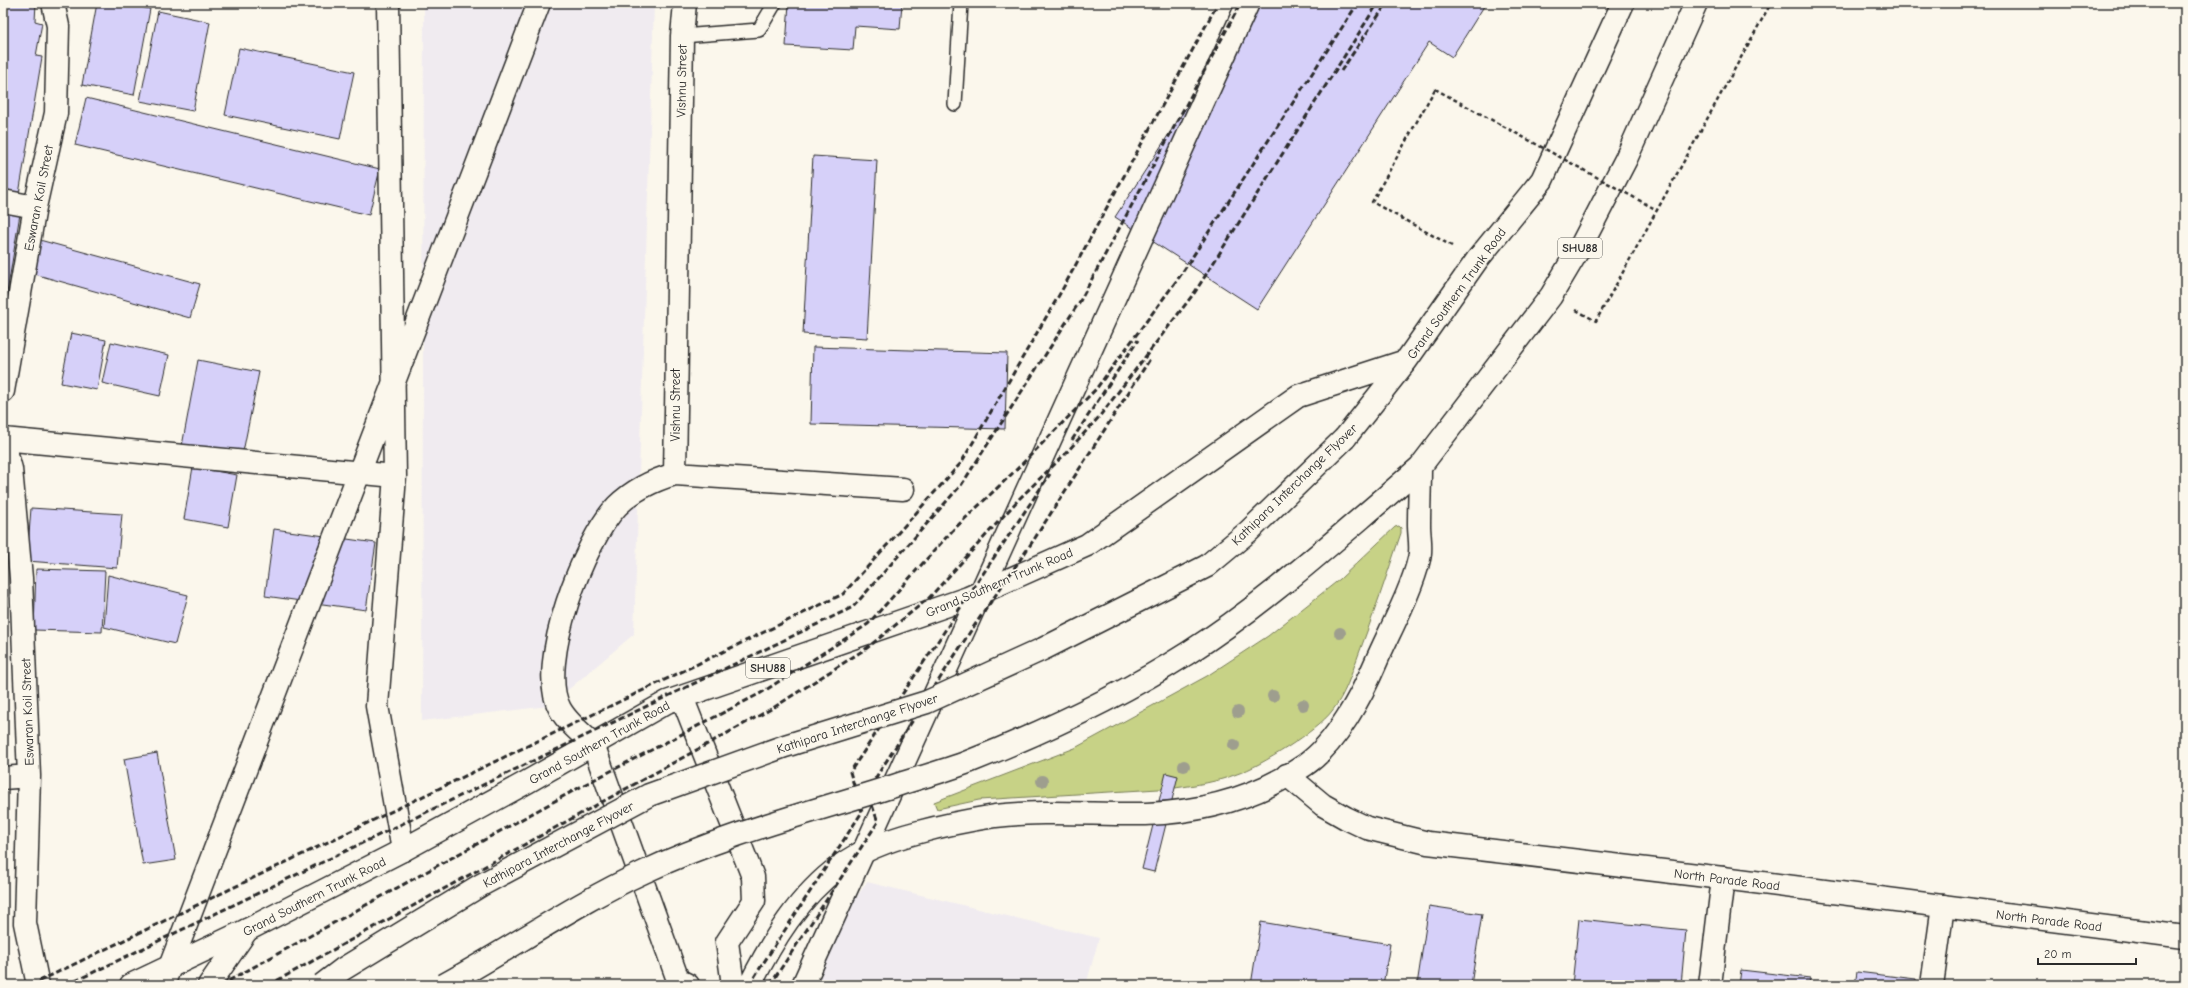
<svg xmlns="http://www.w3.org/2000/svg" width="2188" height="988" font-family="'Comic Neue',sans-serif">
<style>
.built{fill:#f0ebf0}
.green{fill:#c7d286;stroke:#797e58}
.building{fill:#d6d0f9;stroke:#2b2b2b}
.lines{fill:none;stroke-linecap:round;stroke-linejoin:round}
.service-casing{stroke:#2b2b2b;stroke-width:16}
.minor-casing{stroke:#2b2b2b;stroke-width:25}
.tertiary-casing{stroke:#2b2b2b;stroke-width:25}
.primary-casing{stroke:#2b2b2b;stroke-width:25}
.path{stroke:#2b2b2b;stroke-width:2.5;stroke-dasharray:4 3;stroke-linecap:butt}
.service{stroke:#fbf7ec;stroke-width:13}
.minor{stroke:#fbf7ec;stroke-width:22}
.tertiary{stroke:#fbf7ec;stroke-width:22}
.primary{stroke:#fbf7ec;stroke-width:22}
.rail{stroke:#2b2b2b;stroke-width:3;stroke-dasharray:6 3;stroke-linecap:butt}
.primary-bridge-casing{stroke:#2b2b2b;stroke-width:25;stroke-linecap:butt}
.path-bridge{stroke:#2b2b2b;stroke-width:2.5;stroke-dasharray:4 3;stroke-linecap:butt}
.primary-bridge{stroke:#fbf7ec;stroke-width:22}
.tree{fill:#9e9e8e}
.labels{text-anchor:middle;stroke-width:3.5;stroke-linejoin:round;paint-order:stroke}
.shield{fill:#fbf7ec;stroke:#696865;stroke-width:1}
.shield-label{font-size:12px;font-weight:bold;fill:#2b2b2b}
.street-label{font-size:13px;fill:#2b2b2b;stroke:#fbf7ec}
</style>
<rect width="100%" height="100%" fill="#fbf7ec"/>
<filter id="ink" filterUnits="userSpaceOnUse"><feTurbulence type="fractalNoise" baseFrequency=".025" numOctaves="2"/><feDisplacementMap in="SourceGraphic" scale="8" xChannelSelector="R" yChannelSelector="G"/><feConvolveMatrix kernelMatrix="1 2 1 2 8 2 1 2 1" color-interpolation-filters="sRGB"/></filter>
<g filter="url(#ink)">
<!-- built -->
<path class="built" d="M 424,3 L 654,3 L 634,634 L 549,706 L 422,721 Z
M 867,882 L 1099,938 L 1086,985 L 796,985 Z"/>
<!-- green -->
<path class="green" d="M 1399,526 L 1401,528 L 1401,533 C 1387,575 1373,616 1358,656 C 1351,675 1345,695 1332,711 C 1317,731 1261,766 1237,774 C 1217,782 1196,785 1175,788 L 979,800 L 937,809 L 934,802 L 1075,748 L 1207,676 L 1268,636 L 1340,579 L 1395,527 Z"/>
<!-- building -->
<path class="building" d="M 3,3 L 36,3 L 35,21 L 42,23 L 36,56 L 42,57 L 19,194 L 3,191 Z
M 97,3 L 120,3 L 150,9 L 134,95 L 82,85 Z
M 789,3 L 902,3 L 900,29 L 855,26 L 853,50 L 786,46 Z
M 1254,3 L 1486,3 L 1452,57 L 1429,42 L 1257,309 L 1115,217 Z
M 158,11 L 210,22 L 193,111 L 140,101 Z
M 239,48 L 354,72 L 340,139 L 225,115 Z
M 86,98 L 380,169 L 369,215 L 75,145 Z
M 813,156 L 877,160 L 867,338 L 803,334 Z
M 3,210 L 20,214 L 5,305 L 3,304 Z
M 36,239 L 200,284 L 190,318 L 27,272 Z
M 71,333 L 106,340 L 97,390 L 61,383 Z
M 111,342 L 169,355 L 160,396 L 102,383 Z
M 813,347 L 1007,353 L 1005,429 L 811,424 Z
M 198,360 L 259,372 L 242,457 L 182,446 Z
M 193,467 L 237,475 L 228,527 L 184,519 Z
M 31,508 L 122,514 L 117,568 L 27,561 Z
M 274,529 L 376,543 L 366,610 L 265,596 Z
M 36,569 L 105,571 L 102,632 L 34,630 Z
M 108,575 L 188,595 L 175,644 L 104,627 Z
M 157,753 L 176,860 L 143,865 L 124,759 Z
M 1166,773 L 1178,776 L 1154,872 L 1142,869 Z
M 1429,906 L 1482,914 L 1471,985 L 1417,985 Z
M 1579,919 L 1686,930 L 1681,985 L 1572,985 Z
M 1261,922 L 1390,944 L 1383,985 L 1251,985 Z
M 1741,970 L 1810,978 L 1809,985 L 1739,985 Z
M 1857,972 L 1916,979 L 1916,985 L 1855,985 Z"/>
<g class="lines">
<defs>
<path id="service" d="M 682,36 L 759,30 L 775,3
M 955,104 L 961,3"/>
<path id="minor" d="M 388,3 L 395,476 L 377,706 L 403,850
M 3,201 L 35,207
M 3,391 L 35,207 L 56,113 L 58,26 L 53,3
M 3,439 L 395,476
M 3,440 L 11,469 L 21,578 L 29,776 L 25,923 L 38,985
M 675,474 L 903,489
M 593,744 C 582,734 567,722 560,709 C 535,665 585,539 617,506 C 632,491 654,480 675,474 L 682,36 L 685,3
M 3,778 L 29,776
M 163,985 L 539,3
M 803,985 L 1248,3
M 1710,985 L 1723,878
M 1932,985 L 1943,906"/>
<path id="tertiary" d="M 1287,775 L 1323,805 L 1346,818 L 1367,828 L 1428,843 L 1723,878 L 2185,937
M 209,985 L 247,930"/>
<path id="primary" d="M 1345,438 L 1406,361 L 1477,260 L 1542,180 L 1623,3
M 1381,501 L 1420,467 L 1551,296 L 1583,242 L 1626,159 L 1696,3
M 682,697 L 753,877 L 754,901 L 727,942 L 733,985
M 593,744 L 678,980 L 688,985
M 131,985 L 247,930 L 403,850 L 527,782 L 667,702 L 968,598 L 1087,545 L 1298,396 L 1406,361
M 750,985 C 772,941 799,896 840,866 C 863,849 892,839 919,832 C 944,825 970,820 995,816 C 1045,810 1096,815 1146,814 C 1202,812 1258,797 1305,765 C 1336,744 1362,695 1376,662 C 1389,632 1412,590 1419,559 C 1422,549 1419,536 1419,525 C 1419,506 1420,487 1420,467"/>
</defs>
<!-- service casing -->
<use href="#service" class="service-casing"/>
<!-- minor casing -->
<use href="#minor" class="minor-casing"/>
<!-- tertiary casing -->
<use href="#tertiary" class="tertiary-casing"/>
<!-- primary casing -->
<use href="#primary" class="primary-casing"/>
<!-- path -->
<path class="path" d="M 1435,89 L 1372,202 L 1452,246
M 1576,310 L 1596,321 L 1771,3"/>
<!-- service -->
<use href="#service" class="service"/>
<!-- minor -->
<use href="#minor" class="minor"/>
<!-- tertiary -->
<use href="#tertiary" class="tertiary"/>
<!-- primary -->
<use href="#primary" class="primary"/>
<!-- rail -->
<path class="rail" d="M 1341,71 L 1387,3
M 1072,440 L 1138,340
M 31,985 L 843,594 L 961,463 L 1062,290 L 1218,3
M 67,985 L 853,607 L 962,484 L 1080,301 L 1241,3
M 221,985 L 582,786 L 761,693 L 868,624 L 952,531 L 1016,470 L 1096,389 L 1180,276 L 1358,3
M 269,985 L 773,708 L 867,648 L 929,598 L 1019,499 L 1065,454 L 1099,417 L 1195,292 L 1378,3
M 749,985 L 862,812 L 850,772 L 1050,474
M 770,985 L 878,822 L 867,791 L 970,632 L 1033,541 L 1150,359"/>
<defs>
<path id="primary-bridge" d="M 322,985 L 343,969 L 481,885 L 649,795 L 785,746 L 927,702 L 1043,649 L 1207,566 L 1249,531 L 1345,438
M 444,985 C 512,948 574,904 644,872 C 725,834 812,812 897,785 C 921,777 945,771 968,762 C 1044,732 1119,697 1188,653 C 1257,609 1319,554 1381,501"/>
</defs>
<!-- primary-bridge casing -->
<use href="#primary-bridge" class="primary-bridge-casing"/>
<!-- path-bridge -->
<path class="path-bridge" d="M 1435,89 L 1657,210"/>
<!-- primary-bridge -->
<use href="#primary-bridge" class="primary-bridge"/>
</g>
<!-- trees -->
<g class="tree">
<circle cx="1340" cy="633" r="6"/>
<circle cx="1273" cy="696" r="6"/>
<circle cx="1303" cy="705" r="6"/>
<circle cx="1238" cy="712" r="6"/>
<circle cx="1234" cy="745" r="6"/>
<circle cx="1184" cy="766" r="6"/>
<circle cx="1042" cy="781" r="6"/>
</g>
</g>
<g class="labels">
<!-- shield labels -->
<g class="shield">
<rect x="1558" y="238" width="44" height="20" rx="3"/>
<rect x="746" y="658" width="44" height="20" rx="3"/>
</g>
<g class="shield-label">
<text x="1580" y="252">SHU88</text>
<text x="768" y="672">SHU88</text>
</g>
<!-- street labels -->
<g class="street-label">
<text transform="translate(681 81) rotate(-89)" y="5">Vishnu Street</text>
<text transform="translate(38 198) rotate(-79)" y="5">Eswaran Koil Street</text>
<text transform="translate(1456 293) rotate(-54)" y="5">Grand Southern Trunk Road</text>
<text transform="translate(675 405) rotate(-90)" y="5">Vishnu Street</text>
<text transform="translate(1294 484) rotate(-44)" y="5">Kathipara Interchange Flyover</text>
<text transform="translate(999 582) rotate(-23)" y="5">Grand Southern Trunk Road</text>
<text transform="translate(27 712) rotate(-92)" y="5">Eswaran Koil Street</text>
<text transform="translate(857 723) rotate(-18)" y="5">Kathipara Interchange Flyover</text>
<text transform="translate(599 742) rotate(-29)" y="5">Grand Southern Trunk Road</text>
<text transform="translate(558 844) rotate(-28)" y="5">Kathipara Interchange Flyover</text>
<text transform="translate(1727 879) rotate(7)" y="5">North Parade Road</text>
<text transform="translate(314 896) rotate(-27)" y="5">Grand Southern Trunk Road</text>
<text transform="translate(2049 920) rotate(7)" y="5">North Parade Road</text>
</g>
</g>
<!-- margin -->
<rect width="2188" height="988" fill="none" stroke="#fbf7ec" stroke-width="16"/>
<rect x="8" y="8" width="2172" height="972" fill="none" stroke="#2b2b2b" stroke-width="1.5" filter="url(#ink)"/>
<!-- scale -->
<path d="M2038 958v6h98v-6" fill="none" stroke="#2b2b2b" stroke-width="2"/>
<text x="2044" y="958" font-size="12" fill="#2b2b2b" stroke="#fbf7ec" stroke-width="3" paint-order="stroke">20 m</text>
</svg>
